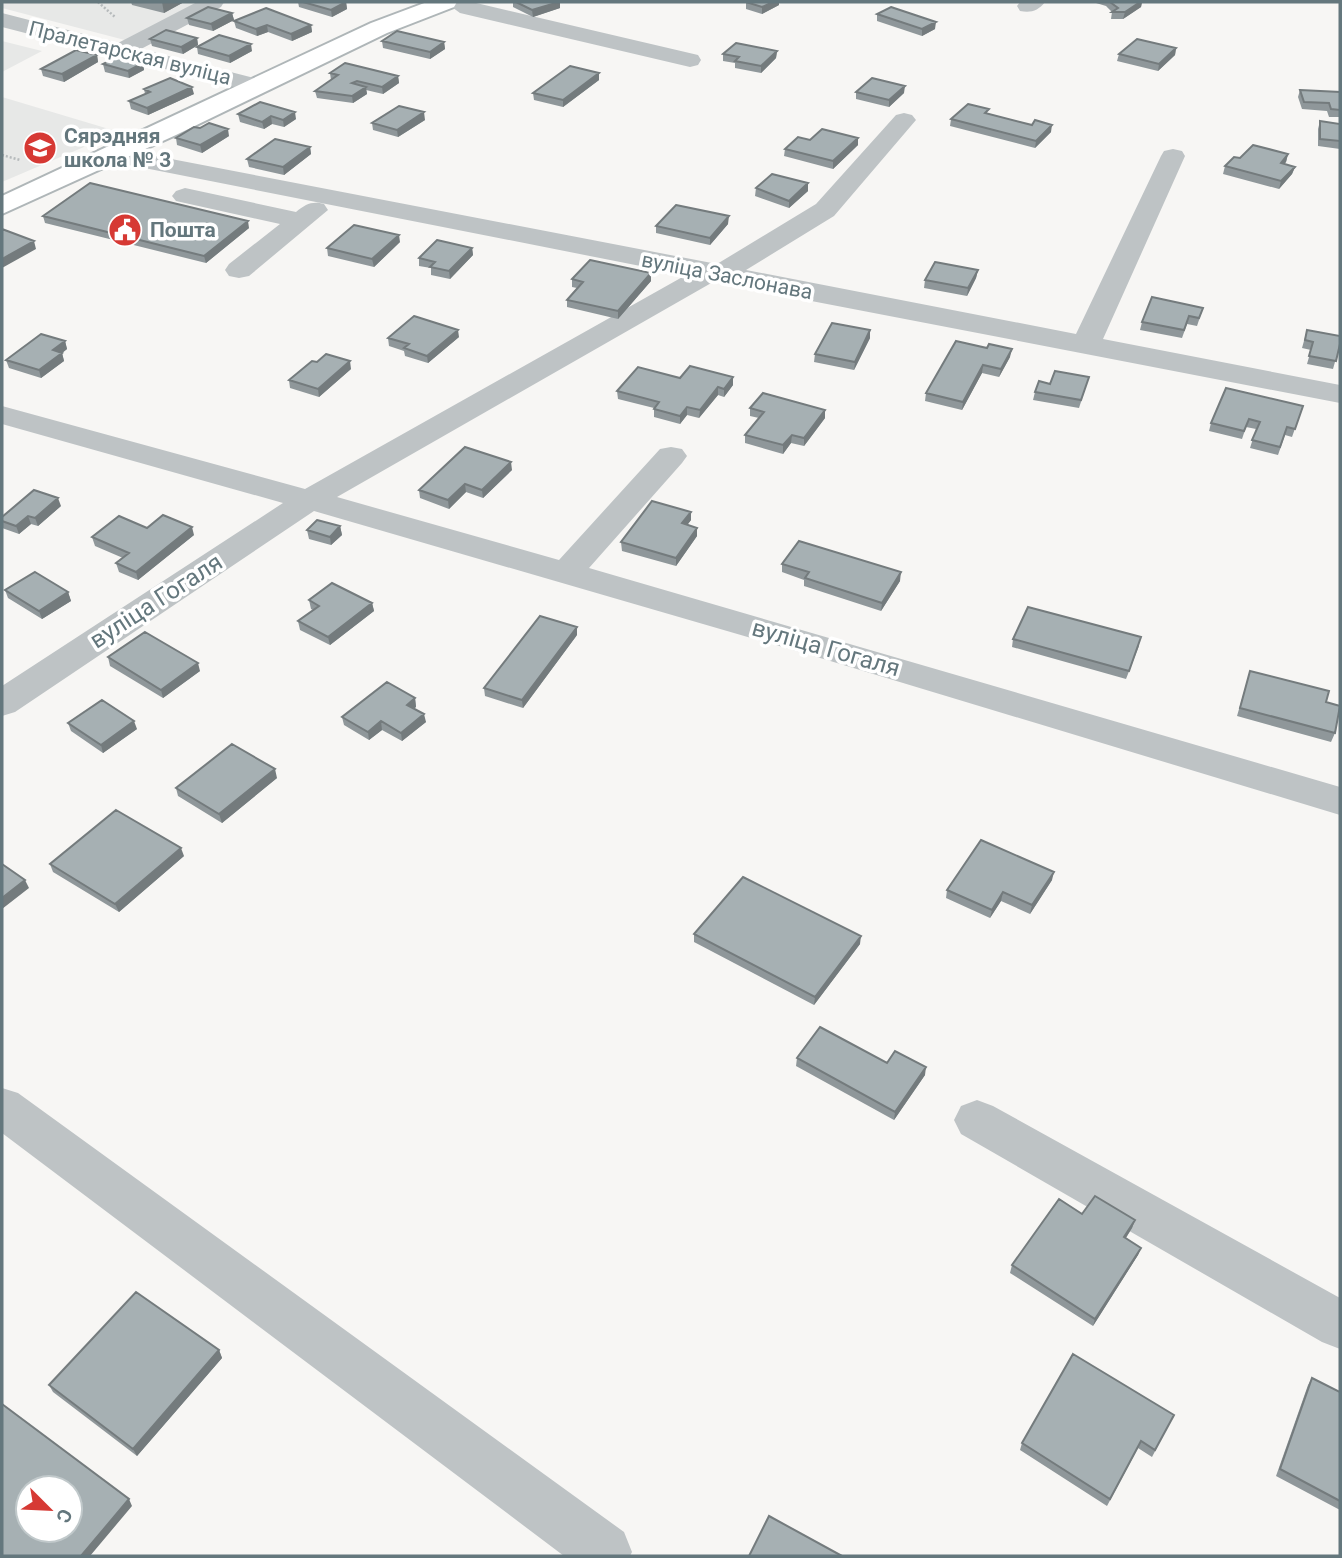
<svg xmlns="http://www.w3.org/2000/svg" width="1342" height="1558" font-family="Roboto,sans-serif">
<style>
.built{fill:#e7e8e7}
.lines{fill:none;stroke-linecap:round;stroke-linejoin:round}
.major-casing{stroke:#afb6b8;stroke-width:4}
.path{stroke:#b6babc;stroke-width:2.5;stroke-dasharray:2 2;stroke-linecap:butt}
.minor{fill:#bec3c5;fill-rule:evenodd}
.major{fill:#fff;fill-rule:evenodd}
.wall{fill:#8f979a}
.shaded-wall{fill:#747b7d}
.building{fill:#a6b0b3;stroke:#747b7d;stroke-width:2;fill-rule:evenodd}
.labels{text-anchor:middle;stroke-width:7;stroke-linejoin:round;paint-order:stroke}
.far-street-label{font-size:21px;fill:#64777d;stroke:#fff}
.far-poi-label{font-size:21px;font-weight:bold;fill:#64777d;stroke:#fff;text-anchor:start}
.street-label{font-size:24px;fill:#64777d;stroke:#fff}
</style>
<rect width="100%" height="100%" fill="#f7f6f4"/>
<!-- built -->
<path class="built" d="M 2,2 L 227,2 L 144,45 L 2,8 Z
M 2,41 L 42,51 L 2,72 Z
M 2,97 L 119,132 L 2,182 Z"/>
<g class="lines">
<defs>
<path id="major" d="M 427,2 L 457,2 L 454,7 L 387,33 L 176,135 L 2,214 L 2,196 L 371,23 Z"/>
</defs>
<!-- major casing -->
<use href="#major" class="major-casing"/>
<!-- path -->
<path class="path" d="M 98,2 L 115,17
M 2,155 L 20,160"/>
<!-- minor -->
<path class="minor" d="M 197,2 L 224,2 L 221,7 L 141,49 L 266,81 L 270,86 L 266,91 L 258,93 L 2,27 L 2,13 L 118,43 Z
M 445,2 L 472,2 L 698,55 L 701,60 L 698,65 L 690,67 L 460,13 Z
M 1020,2 L 1045,2 C 1038,11 1031,13 1020,11 L 1017,6 Z
M 904,113 L 912,115 L 916,120 L 834,216 L 746,270 L 1076,334 L 1161,156 L 1164,151 L 1173,149 L 1182,151 L 1185,156 L 1103,339 L 1340,385 L 1340,403 L 713,282 L 337,497 L 559,560 L 660,449 L 671,447 L 682,449 L 687,456 L 682,463 L 589,568 L 1340,787 L 1340,815 L 827,660 L 314,511 L 15,712 L 2,716 L 2,686 L 283,503 L 2,424 L 2,406 L 305,489 L 686,275 L 114,162 L 105,160 L 102,155 L 105,150 L 114,148 L 717,264 L 816,204 L 896,115 Z
M 185,188 L 296,212 C 306,204 312,201 324,204 L 328,210 L 249,276 L 239,278 L 229,276 L 225,270 L 229,264 L 280,224 L 176,201 L 172,196 L 176,191 Z
M 2,1088 L 18,1093 L 624,1532 L 632,1552 L 630,1556 L 564,1556 L 2,1133 Z
M 977,1100 L 993,1106 L 1340,1298 L 1340,1349 L 1322,1342 L 961,1134 L 954,1120 L 961,1106 Z"/>
<!-- major -->
<use href="#major" class="major"/>
</g>
<!-- wall -->
<path class="wall" d="M 131,2 L 184,2 L 164,13 L 132,5 Z
M 298,2 L 346,2 L 347,9 L 332,17 L 299,7 Z
M 513,2 L 560,2 L 560,8 L 533,17 L 513,7 Z
M 746,2 L 779,5 L 762,14 L 746,9 Z
M 1096,2 L 1142,2 L 1141,7 L 1123,19 L 1111,19 L 1112,12 L 1106,6 L 1096,3 Z
M 232,13 L 234,20 L 213,31 L 189,25 L 187,18 Z
M 877,14 L 935,29 L 922,36 L 877,21 Z
M 234,21 L 311,25 L 312,32 L 292,41 L 268,32 L 257,36 L 236,28 Z
M 197,38 L 198,45 L 183,54 L 152,46 L 150,39 Z
M 382,41 L 444,42 L 445,49 L 430,59 L 383,48 Z
M 197,47 L 252,51 L 230,63 L 198,54 Z
M 1176,48 L 1175,55 L 1158,71 L 1117,61 L 1119,54 Z
M 777,51 L 776,58 L 761,73 L 735,68 L 735,63 L 723,61 L 723,54 Z
M 97,55 L 98,62 L 64,82 L 43,76 L 41,69 Z
M 143,63 L 144,70 L 129,78 L 105,72 L 103,64 Z
M 330,73 L 398,76 L 399,83 L 383,94 L 366,90 L 367,94 L 353,103 L 317,98 L 315,91 L 331,80 Z
M 599,73 L 599,80 L 563,107 L 534,100 L 533,93 Z
M 144,89 L 194,94 L 148,115 L 131,109 L 129,101 L 145,94 Z
M 1300,90 L 1340,92 L 1340,117 L 1329,117 L 1327,111 L 1302,109 L 1298,97 Z
M 856,92 L 904,93 L 889,107 L 856,99 Z
M 260,102 L 296,119 L 284,127 L 272,124 L 264,129 L 240,122 L 238,114 Z
M 988,114 L 1032,125 L 1051,132 L 1035,148 L 950,126 L 951,119 Z
M 425,120 L 398,137 L 373,130 L 372,123 Z
M 1320,121 L 1340,124 L 1340,149 L 1318,146 L 1318,129 Z
M 229,136 L 202,153 L 177,145 L 176,138 Z
M 858,138 L 858,145 L 833,169 L 784,156 L 785,149 L 810,140 Z
M 310,147 L 311,154 L 284,175 L 249,167 L 247,159 Z
M 1288,154 L 1286,162 L 1284,164 L 1295,167 L 1292,174 L 1279,189 L 1223,174 L 1225,166 L 1240,158 Z
M 808,183 L 808,191 L 789,208 L 755,196 L 756,188 Z
M 43,216 L 249,228 L 206,263 L 45,223 Z
M 728,224 L 710,245 L 656,233 L 656,226 Z
M 400,242 L 374,267 L 328,256 L 327,248 Z
M 472,248 L 473,255 L 450,279 L 431,275 L 431,268 L 419,266 L 419,258 Z
M 978,270 L 976,278 L 967,296 L 924,288 L 925,280 Z
M 572,279 L 651,281 L 618,319 L 567,307 L 567,300 L 577,288 L 572,287 Z
M 1203,308 L 1197,326 L 1187,324 L 1182,338 L 1140,330 L 1142,322 Z
M 870,330 L 870,338 L 854,370 L 814,362 L 815,354 Z
M 1307,330 L 1340,344 L 1333,369 L 1307,364 L 1311,350 L 1302,348 Z
M 459,337 L 428,363 L 405,356 L 404,351 L 389,346 L 388,338 Z
M 65,341 L 67,349 L 62,353 L 64,361 L 41,378 L 9,368 L 6,360 Z
M 956,341 L 1010,357 L 999,377 L 982,373 L 962,410 L 925,401 L 926,393 Z
M 351,369 L 319,397 L 290,388 L 289,380 Z
M 733,377 L 733,385 L 724,397 L 718,395 L 699,418 L 687,415 L 680,424 L 654,417 L 654,408 L 618,399 L 617,391 L 680,378 Z
M 1089,377 L 1079,408 L 1033,400 L 1035,392 L 1050,384 Z
M 1303,406 L 1292,437 L 1285,435 L 1278,455 L 1250,448 L 1256,429 L 1246,427 L 1242,439 L 1209,431 L 1211,423 Z
M 750,408 L 825,418 L 804,446 L 791,443 L 783,454 L 745,443 L 745,435 L 759,418 L 750,416 Z
M 512,470 L 483,498 L 466,492 L 449,509 L 420,498 L 419,490 Z
M 61,506 L 38,526 L 31,524 L 19,534 L 2,528 L 2,517 Z
M 691,512 L 691,520 L 687,525 L 697,528 L 697,536 L 676,566 L 622,551 L 621,542 Z
M 340,526 L 342,535 L 331,545 L 309,539 L 307,530 Z
M 147,528 L 194,535 L 138,580 L 119,572 L 116,563 L 123,558 L 95,546 L 92,537 Z
M 782,564 L 900,581 L 881,611 L 804,586 L 804,580 L 782,572 Z
M 5,590 L 68,592 L 71,601 L 42,619 L 8,598 Z
M 309,600 L 372,603 L 374,611 L 330,645 L 300,630 L 298,621 L 313,610 L 311,609 Z
M 577,635 L 523,708 L 485,696 L 484,688 Z
M 1013,639 L 1139,646 L 1126,679 L 1012,647 Z
M 108,657 L 200,671 L 163,698 L 110,666 Z
M 1250,671 L 1326,702 L 1335,733 L 1331,742 L 1237,716 Z
M 415,698 L 416,707 L 414,708 L 426,722 L 402,741 L 382,730 L 369,740 L 344,725 L 342,717 Z
M 68,723 L 137,729 L 103,753 L 71,731 Z
M 277,778 L 222,823 L 178,796 L 176,788 Z
M 184,856 L 119,912 L 53,872 L 50,864 Z
M 1052,880 L 1030,914 L 1001,901 L 990,918 L 946,898 L 947,890 Z
M 694,934 L 860,944 L 814,1005 L 694,942 Z
M 797,1058 L 887,1063 L 925,1075 L 894,1120 L 796,1066 Z
M 1082,1214 L 1135,1220 L 1132,1228 L 1126,1238 L 1141,1248 L 1138,1255 L 1093,1326 L 1010,1273 L 1012,1265 Z
M 219,1350 L 222,1358 L 137,1456 L 53,1392 L 49,1385 Z
M 1312,1378 L 1340,1392 L 1340,1510 L 1276,1476 L 1308,1385 Z
M 1174,1415 L 1152,1457 L 1138,1448 L 1107,1506 L 1020,1450 L 1022,1443 Z"/>
<!-- shaded-wall -->
<path class="shaded-wall" d="M 162,2 L 184,2 L 164,13 Z
M 346,2 L 347,9 L 332,17 L 331,10 Z
M 560,2 L 560,8 L 533,17 L 532,10 Z
M 773,2 L 779,2 L 779,5 L 762,14 L 762,7 Z
M 1140,2 L 1142,2 L 1141,7 L 1123,19 L 1125,12 Z
M 232,13 L 234,20 L 213,31 L 211,24 Z
M 936,22 L 935,29 L 922,36 L 922,29 Z
M 267,25 L 268,32 L 257,36 L 256,29 Z
M 311,25 L 312,32 L 292,41 L 291,34 Z
M 197,38 L 198,45 L 183,54 L 181,47 Z
M 444,42 L 445,49 L 430,59 L 430,52 Z
M 251,44 L 252,51 L 230,63 L 229,56 Z
M 1176,48 L 1175,55 L 1158,71 L 1159,64 Z
M 777,51 L 776,58 L 761,73 L 761,66 Z
M 97,55 L 98,62 L 64,82 L 62,74 Z
M 143,63 L 144,70 L 129,78 L 128,71 Z
M 599,73 L 599,80 L 563,107 L 563,100 Z
M 398,76 L 399,83 L 383,94 L 382,87 Z
M 905,86 L 904,93 L 889,107 L 889,100 Z
M 192,87 L 194,94 L 148,115 L 147,108 Z
M 366,87 L 367,94 L 353,103 L 352,96 Z
M 295,112 L 296,119 L 284,127 L 283,120 Z
M 424,112 L 425,120 L 398,137 L 397,130 Z
M 271,116 L 272,124 L 264,129 L 262,122 Z
M 1052,125 L 1051,132 L 1035,148 L 1036,141 Z
M 228,129 L 229,136 L 202,153 L 200,145 Z
M 858,138 L 858,145 L 833,169 L 833,161 Z
M 310,147 L 311,154 L 284,175 L 283,167 Z
M 1288,154 L 1286,162 L 1279,170 L 1281,163 Z
M 1295,167 L 1292,174 L 1279,189 L 1281,181 Z
M 808,183 L 808,191 L 789,208 L 789,201 Z
M 729,216 L 728,224 L 710,245 L 710,238 Z
M 248,221 L 249,228 L 206,263 L 204,256 Z
M 399,235 L 400,242 L 374,267 L 372,259 Z
M 34,241 L 36,249 L 2,268 L 2,259 Z
M 472,248 L 473,255 L 450,279 L 449,271 Z
M 978,270 L 976,278 L 967,296 L 968,288 Z
M 651,273 L 651,281 L 618,319 L 618,311 Z
M 458,330 L 459,337 L 428,363 L 427,356 Z
M 870,330 L 870,338 L 854,370 L 855,362 Z
M 65,341 L 67,349 L 62,353 L 64,361 L 41,378 L 39,370 L 53,350 Z
M 1012,349 L 1010,357 L 999,377 L 1001,369 Z
M 350,361 L 351,369 L 319,397 L 318,389 Z
M 983,365 L 982,373 L 962,410 L 963,402 Z
M 733,377 L 733,385 L 724,397 L 724,389 Z
M 718,387 L 718,395 L 699,418 L 700,410 Z
M 687,407 L 687,415 L 680,424 L 680,416 Z
M 825,410 L 825,418 L 804,446 L 804,438 Z
M 792,435 L 791,443 L 783,454 L 783,445 Z
M 511,462 L 512,470 L 483,498 L 482,490 Z
M 465,484 L 466,492 L 449,509 L 448,500 Z
M 58,498 L 61,506 L 38,526 L 35,518 Z
M 691,512 L 691,520 L 682,532 L 682,523 Z
M 28,516 L 31,524 L 19,534 L 16,526 Z
M 340,526 L 342,535 L 331,545 L 330,537 Z
M 192,527 L 194,535 L 138,580 L 136,572 Z
M 697,528 L 697,536 L 676,566 L 676,558 Z
M 901,572 L 900,581 L 881,611 L 882,603 Z
M 68,592 L 71,601 L 42,619 L 39,611 Z
M 372,603 L 374,611 L 330,645 L 328,637 Z
M 577,627 L 577,635 L 523,708 L 522,700 Z
M 198,663 L 200,671 L 163,698 L 161,690 Z
M 415,698 L 416,707 L 409,713 L 407,705 Z
M 424,714 L 426,722 L 402,741 L 401,733 Z
M 134,721 L 137,729 L 103,753 L 101,745 Z
M 381,721 L 382,730 L 369,740 L 368,732 Z
M 275,769 L 277,778 L 222,823 L 219,814 Z
M 181,848 L 184,856 L 119,912 L 115,904 Z
M 1054,872 L 1052,880 L 1030,914 L 1032,905 Z
M 25,880 L 29,888 L 2,909 L 2,898 Z
M 1003,892 L 1001,901 L 990,918 L 992,910 Z
M 861,936 L 860,944 L 814,1005 L 815,997 Z
M 926,1067 L 925,1075 L 894,1120 L 895,1112 Z
M 1135,1220 L 1132,1228 L 1121,1245 L 1124,1237 Z
M 1141,1248 L 1138,1255 L 1093,1326 L 1095,1319 Z
M 219,1350 L 222,1358 L 137,1456 L 133,1449 Z
M 129,1499 L 132,1506 L 90,1556 L 81,1556 Z"/>
<!-- building -->
<path class="building" d="M 303,2 L 346,2 L 331,10 Z
M 516,2 L 559,2 L 532,10 Z
M 746,2 L 773,2 L 762,7 Z
M 1110,2 L 1140,2 L 1125,12 L 1112,12 L 1118,8 Z
M 208,7 L 232,13 L 211,24 L 187,18 Z
M 891,7 L 936,22 L 922,29 L 877,14 Z
M 266,8 L 311,25 L 291,34 L 267,25 L 256,29 L 234,21 Z
M 166,30 L 197,38 L 181,47 L 150,39 Z
M 397,31 L 444,42 L 430,52 L 382,41 Z
M 219,35 L 251,44 L 229,56 L 197,47 Z
M 1137,39 L 1176,48 L 1159,64 L 1119,54 Z
M 736,43 L 777,51 L 761,66 L 735,61 L 739,57 L 723,54 Z
M 76,50 L 97,55 L 62,74 L 41,69 Z
M 119,56 L 143,63 L 128,71 L 103,64 Z
M 345,63 L 398,76 L 382,87 L 357,81 L 352,83 L 366,87 L 352,96 L 315,91 L 338,75 L 330,73 Z
M 570,66 L 599,73 L 563,100 L 533,93 Z
M 170,78 L 192,87 L 147,108 L 129,101 L 150,92 L 144,89 Z
M 872,78 L 905,86 L 889,100 L 856,92 Z
M 1300,90 L 1340,92 L 1340,110 L 1331,109 L 1329,103 L 1304,102 Z
M 260,102 L 295,112 L 283,120 L 271,116 L 262,122 L 238,114 Z
M 968,104 L 989,109 L 985,113 L 1032,125 L 1035,120 L 1052,125 L 1036,141 L 951,119 Z
M 399,106 L 424,112 L 397,130 L 372,123 Z
M 1320,121 L 1340,124 L 1340,141 L 1320,139 Z
M 209,123 L 228,129 L 200,145 L 176,138 L 194,127 L 200,128 Z
M 822,129 L 858,138 L 833,161 L 785,149 L 798,137 L 810,140 Z
M 275,139 L 310,147 L 283,167 L 247,159 Z
M 1253,145 L 1288,154 L 1281,163 L 1295,167 L 1281,181 L 1225,166 L 1234,157 L 1240,158 Z
M 772,174 L 808,183 L 789,201 L 756,188 Z
M 90,183 L 248,221 L 204,256 L 43,216 Z
M 676,205 L 729,216 L 710,238 L 656,226 Z
M 354,225 L 399,235 L 372,259 L 327,248 Z
M 2,229 L 34,241 L 2,259 Z
M 437,240 L 472,248 L 449,271 L 430,267 L 435,262 L 419,258 Z
M 590,260 L 651,273 L 618,311 L 567,300 L 583,282 L 572,279 Z
M 935,262 L 978,270 L 968,288 L 925,280 Z
M 1152,297 L 1203,308 L 1199,318 L 1189,316 L 1184,330 L 1142,322 Z
M 414,316 L 458,330 L 427,356 L 404,348 L 409,344 L 388,338 Z
M 832,323 L 870,330 L 855,362 L 815,354 Z
M 1307,330 L 1340,336 L 1340,344 L 1336,361 L 1309,356 L 1313,342 L 1305,340 Z
M 41,334 L 65,341 L 53,350 L 62,353 L 39,370 L 6,360 Z
M 956,341 L 987,348 L 989,344 L 1012,349 L 1001,369 L 983,365 L 963,402 L 926,393 Z
M 326,354 L 350,361 L 318,389 L 289,380 L 312,361 L 317,362 Z
M 690,366 L 733,377 L 724,389 L 718,387 L 700,410 L 687,407 L 680,416 L 654,409 L 659,402 L 617,391 L 638,367 L 680,378 Z
M 1055,371 L 1089,377 L 1081,400 L 1035,392 L 1039,381 L 1050,384 Z
M 1226,388 L 1303,406 L 1295,429 L 1287,427 L 1280,447 L 1252,440 L 1260,422 L 1249,419 L 1244,431 L 1211,423 Z
M 763,393 L 825,410 L 804,438 L 792,435 L 783,445 L 745,435 L 764,412 L 750,408 Z
M 465,447 L 511,462 L 482,490 L 465,484 L 448,500 L 419,490 Z
M 34,490 L 58,498 L 35,518 L 28,516 L 16,526 L 2,521 L 2,517 Z
M 652,501 L 691,512 L 682,523 L 697,528 L 676,558 L 621,542 Z
M 163,515 L 192,527 L 136,572 L 116,563 L 129,553 L 92,537 L 119,516 L 147,528 Z
M 317,520 L 340,526 L 330,537 L 307,530 Z
M 799,541 L 901,572 L 882,603 L 805,578 L 809,572 L 782,564 Z
M 35,572 L 68,592 L 39,611 L 5,590 Z
M 332,583 L 372,603 L 328,637 L 298,621 L 319,606 L 309,600 Z
M 1028,607 L 1141,637 L 1129,671 L 1013,639 Z
M 540,616 L 577,627 L 522,700 L 484,688 Z
M 145,632 L 198,663 L 161,690 L 108,657 Z
M 1250,671 L 1329,691 L 1326,702 L 1340,706 L 1335,733 L 1240,708 Z
M 387,682 L 415,698 L 407,705 L 424,714 L 401,733 L 381,721 L 368,732 L 342,717 Z
M 102,700 L 134,721 L 101,745 L 68,723 Z
M 232,744 L 275,769 L 219,814 L 176,788 Z
M 116,810 L 181,848 L 115,904 L 50,864 Z
M 981,840 L 1054,872 L 1032,905 L 1003,892 L 992,910 L 947,890 Z
M 2,864 L 25,880 L 2,898 Z
M 743,877 L 861,936 L 815,997 L 694,934 Z
M 820,1027 L 887,1063 L 895,1051 L 926,1067 L 895,1112 L 797,1058 Z
M 1095,1196 L 1135,1220 L 1124,1237 L 1141,1248 L 1095,1319 L 1012,1265 L 1059,1199 L 1082,1214 Z
M 136,1292 L 219,1350 L 133,1449 L 49,1385 Z
M 1073,1354 L 1174,1415 L 1155,1450 L 1141,1441 L 1110,1499 L 1022,1443 Z
M 1312,1378 L 1340,1392 L 1340,1501 L 1280,1469 Z
M 2,1404 L 129,1499 L 81,1556 L 2,1556 ZM 28,1488 L 70,1488 L 70,1530 L 28,1530 Z
M 769,1516 L 842,1556 L 749,1556 Z"/>
<!-- icons -->
<defs>
<symbol id="school-disc" viewBox="-11 -11 22 22"><circle r="9.5" fill="#d63934" stroke="#fff"/><path d="M0-5L7-2L0 1L-7-2ZM-4 1L0 2.5L4 1V4Q0 6-4 4Z" fill="#fff"/></symbol>
<symbol id="civic-disc" viewBox="-11 -11 22 22"><circle r="9.5" fill="#d63934" stroke="#fff"/><path d="M-.6-6.5H3V-4.5H.6V-3L4-1V1h2V6H-6V1h2V-1L-.6-3ZM-1.2 2.5V6h2.4V2.5Z" fill="#fff"/></symbol>
</defs>
<g fill-rule="evenodd">
<use href="#school-disc" x="21" y="129" width="38" height="38"/>
<use href="#civic-disc" x="106" y="211" width="38" height="38"/>
</g>
<g class="labels">
<!-- far-street labels -->
<g class="far-street-label">
<text transform="translate(130 53) rotate(14)" y="7">Пралетарская вуліца</text>
<text transform="translate(727 276) rotate(11)" y="7">вуліца Заслонава</text>
</g>
<!-- far-poi labels -->
<g class="far-poi-label">
<text x="64" y="143">Сярэдняя<tspan x="64" dy="24">школа № 3</tspan></text>
<text x="150" y="237">Пошта</text>
</g>
<!-- street labels -->
<g class="street-label">
<text transform="translate(156 601) rotate(-33)" y="8">вуліца Гогаля</text>
<text transform="translate(826 648) rotate(16)" y="8">вуліца Гогаля</text>
</g>
</g>
<!-- border -->
<rect width="1342" height="1558" fill="none" stroke="#64777d" stroke-width="7"/>
<!-- north arrow -->
<g transform="translate(49 1509) rotate(114)"><circle r="33" fill="#ffffff" stroke="#c1c9cb" stroke-width="2"/>
<path d="M0-5L12 26L0 18L-12 26Z" fill="#d63934"/>
<text y="-10" font-size="19" font-weight="bold" text-anchor="middle" fill="#64777d">С</text>
</g>
</svg>
